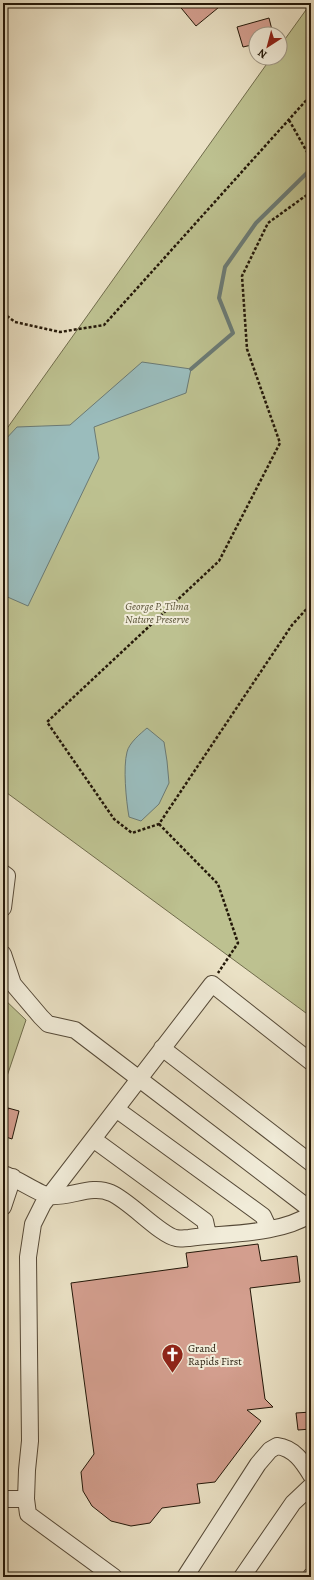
<svg xmlns="http://www.w3.org/2000/svg" width="314" height="1580" font-family="Alegreya,serif">
<style>
.green{fill:#bdc190;stroke:#706c4c}
.water{fill:#9abcbc;stroke:#6b7a74}
.lines{fill:none;stroke-linecap:round;stroke-linejoin:round}
.stream{stroke:#6b7a74;stroke-width:4}
.building{fill:#d39e8e;stroke:#241809}
.minor-casing{stroke:#564a38;stroke-width:18}
.path{stroke:#241809;stroke-width:2.5;stroke-dasharray:3 2;stroke-linecap:butt}
.minor{stroke:#f1ecd9;stroke-width:16}
.labels{text-anchor:middle;stroke-width:4;stroke-linejoin:round;paint-order:stroke}
.park-label{font-size:11px;font-style:italic;fill:#5a5338;stroke:#f1ecd9}
.poi-label{font-size:11px;fill:#241809;stroke:#f1ecd9;text-anchor:start}
</style>
<rect width="100%" height="100%" fill="#eae1c5"/>
<filter id="stains"><feTurbulence type="fractalNoise" baseFrequency=".005" numOctaves="4"/><feColorMatrix values="0 0 0 0 .2 0 0 0 0 .09 0 0 0 0 .02 0 0 0 .5 -.17"/></filter>
<radialGradient id="worn" r=".72"><stop offset=".6" stop-color="#630" stop-opacity="0"/><stop offset="1" stop-color="#630" stop-opacity=".3"/></radialGradient>
<!-- green -->
<path class="green" d="M 311,3 L 311,1015 L 310,1016 L 3,790 L 3,434 L 271,58 L 280,58 L 280,46 Z
M 3,998 L 26,1020 L 3,1088 Z"/>
<!-- water -->
<path class="water" d="M 142,362 L 191,369 L 186,393 L 94,427 L 99,458 L 28,606 L 3,595 L 3,442 L 17,427 L 70,425 Z
M 147,728 L 164,742 L 167,761 L 169,783 L 159,804 L 141,821 L 129,817 C 126,800 123,767 127,752 C 129,743 140,734 147,728 Z"/>
<g class="lines">
<!-- stream -->
<path class="stream" d="M 191,369 L 233,333 L 219,298 L 225,267 L 256,223 L 311,169"/>
</g>
<!-- building -->
<path class="building" d="M 177,3 L 224,3 L 196,26 Z
M 269,18 L 273,34 L 256,34 L 256,44 L 243,47 L 237,27 Z
M 8,1108 L 19,1111 L 12,1139 L 3,1136 Z
M 258,1244 L 261,1261 L 297,1256 L 300,1282 L 250,1288 L 265,1399 L 273,1407 L 247,1410 L 261,1421 L 215,1482 L 197,1484 L 200,1503 L 162,1508 L 150,1523 L 131,1526 L 111,1521 L 92,1506 L 83,1491 L 81,1472 L 94,1454 L 71,1283 L 188,1267 L 186,1253 Z
M 311,1412 L 311,1429 L 298,1430 L 296,1413 Z"/>
<g class="lines">
<defs>
<path id="minor" d="M 3,873 L 7,876 L 3,908
M 3,954 L 13,984 L 41,1017 L 48,1024 L 75,1030 L 311,1210
M 162,1048 L 311,1163
M 116,1109 L 263,1216 L 269,1229
M 93,1139 L 205,1221 L 208,1235
M 3,1174 C 17,1178 40,1195 50,1196 C 70,1198 92,1184 111,1193 C 130,1201 160,1235 176,1238 C 180,1239 185,1238 189,1238 C 226,1233 280,1235 311,1214
M 3,1207 L 13,1177
M 3,1499 L 26,1499
M 114,1577 L 28,1514 L 26,1499 L 27,1470 L 30,1441 L 28,1257 L 33,1224 L 43,1204 L 212,984 L 311,1062
M 185,1577 L 258,1464 L 270,1450 L 277,1446 C 294,1448 303,1462 311,1475
M 242,1577 L 293,1503 L 311,1486
M 311,1577 L 311,1576"/>
</defs>
<!-- minor casing -->
<use href="#minor" class="minor-casing"/>
<!-- path -->
<path class="path" d="M 289,120 L 311,159
M 311,192 L 268,223 L 242,276 L 247,349 L 280,443 L 219,561 L 47,722 L 114,819 L 132,833 L 159,824 L 292,625 L 311,604
M 3,313 L 15,322 L 60,332 L 104,325 L 311,95
M 159,824 L 218,884 L 238,943 L 218,973"/>
<!-- minor -->
<use href="#minor" class="minor"/>
</g>
<!-- icons -->
<defs>
<symbol id="church-pin" viewBox="-11 -11 22 30"><path d="M0 17L-7.5 6A9.5 9.5 0 1 1 7.5 6Z" fill="#8f2418" stroke="#f1ecd9"/><path d="M-1.2-6h2.4v3.5h3.3v2.4h-3.3V6h-2.4V-.1h-3.3v-2.4h3.3Z" fill="#fff"/></symbol>
</defs>
<g fill-rule="evenodd">
<use href="#church-pin" x="160" y="1342" width="25" height="34"/>
</g>
<g class="labels">
<!-- park labels -->
<g class="park-label">
<text x="157" y="610">George P. Tilma<tspan x="157" dy="13">Nature Preserve</tspan></text>
</g>
<!-- poi labels -->
<g class="poi-label">
<text x="188" y="1352">Grand<tspan x="188" dy="13">Rapids First</tspan></text>
</g>
</g>
<!-- margin -->
<rect width="314" height="1580" fill="none" stroke="#eae1c5" stroke-width="16"/>
<rect x="4" y="4" width="306" height="1572" fill="none" stroke="#241809" stroke-width="2"/>
<rect x="8" y="8" width="298" height="1564" fill="none" stroke="#241809"/>
<!-- north arrow -->
<g transform="translate(268 46) rotate(216)"><circle r="19" fill="#f1ecd9" stroke="#9f9786"/>
<path d="M0-3L7 15L0 10L-7 15Z" fill="#8f2418"/>
<text y="-6" font-size="11" font-weight="bold" text-anchor="middle" fill="#241809">N</text>
</g>
<rect width="100%" height="100%" filter="url(#stains)"/>
<rect width="100%" height="100%" fill="url(#worn)"/>
</svg>
